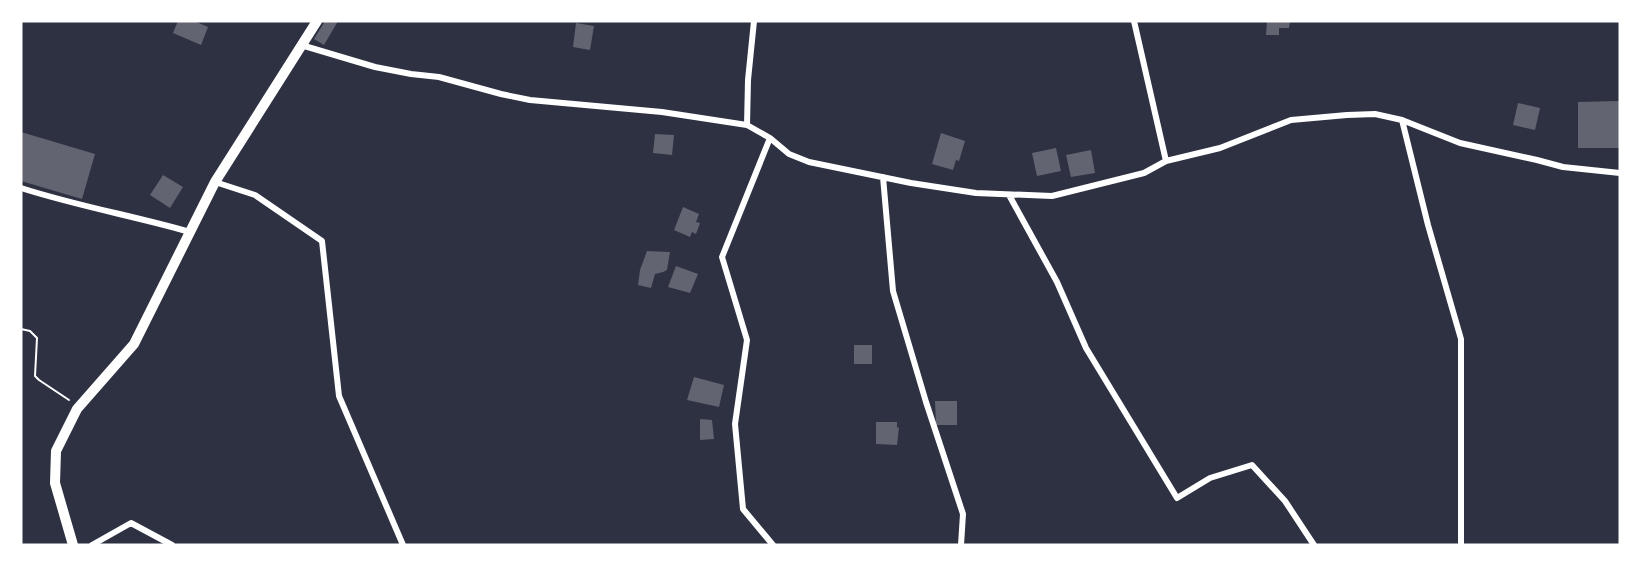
<svg xmlns="http://www.w3.org/2000/svg" width="1641" height="566" font-family="'Archivo Narrow',sans-serif">
<style>
.building{fill:#626471}
.lines{fill:none;stroke-linecap:round;stroke-linejoin:round}
.path{stroke:#fff;stroke-width:2}
.minor{stroke:#fff;stroke-width:6}
.secondary{stroke:#fff;stroke-width:10}
</style>
<rect width="100%" height="100%" fill="#2d3142"/>
<!-- building -->
<path class="building" d="M 178,21 L 194,21 L 208,27 L 201,45 L 173,33 Z
M 325,21 L 338,21 L 324,45 L 314,39 Z
M 1267,21 L 1290,21 L 1289,28 L 1279,28 L 1279,35 L 1266,35 Z
M 576,23 L 594,26 L 590,50 L 573,47 Z
M 1619,101 L 1620,148 L 1578,148 L 1578,102 Z
M 1518,103 L 1540,108 L 1535,130 L 1513,125 Z
M 21,132 L 95,154 L 82,199 L 21,181 Z
M 941,133 L 965,141 L 959,161 L 956,160 L 953,170 L 932,164 Z
M 655,134 L 674,135 L 672,155 L 653,153 Z
M 1056,148 L 1061,171 L 1037,176 L 1032,153 Z
M 1091,150 L 1095,173 L 1071,177 L 1066,155 Z
M 163,175 L 183,187 L 170,208 L 150,195 Z
M 683,207 L 699,214 L 696,222 L 700,223 L 696,234 L 692,232 L 690,237 L 674,230 Z
M 647,251 L 670,252 L 667,270 L 663,272 L 655,274 L 651,288 L 638,285 L 640,270 Z
M 676,266 L 698,274 L 690,293 L 668,287 Z
M 854,345 L 872,345 L 872,364 L 854,364 Z
M 694,377 L 724,385 L 719,407 L 687,400 Z
M 935,401 L 957,401 L 957,425 L 936,425 Z
M 700,419 L 712,420 L 714,439 L 700,440 Z
M 876,422 L 897,422 L 897,428 L 899,427 L 897,445 L 876,444 Z"/>
<g class="lines">
<!-- path -->
<path class="path" d="M 21,329 L 30,331 L 37,338 L 35,376 L 39,380 L 69,400"/>
<!-- minor -->
<path class="minor" d="M 1134,21 L 1166,161
M 301,45 L 375,67 L 411,74 L 439,77 L 501,94 L 530,100 L 662,112 L 747,125 L 770,138 L 789,154 L 809,162 L 911,183 L 976,193 L 1052,196 L 1144,173 L 1166,161 L 1220,148 L 1291,120 L 1347,115 L 1375,114 L 1402,120 L 1460,143 L 1537,160 L 1563,167 L 1620,173
M 1402,120 L 1428,225 L 1461,339 L 1461,545
M 747,125 L 748,80 L 754,21
M 770,138 L 722,257 L 747,340 L 735,424 L 743,509 L 773,545
M 883,177 L 893,291 L 926,402 L 963,514 L 961,545
M 215,182 L 255,195 L 322,241 L 339,396 L 403,545
M 21,188 C 77,206 134,216 190,232
M 1009,195 L 1057,282 L 1086,348 L 1177,498 L 1210,478 L 1252,465 L 1285,501 L 1314,545
M 92,545 L 131,523 L 172,545"/>
<!-- secondary -->
<path class="secondary" d="M 73,545 L 55,483 L 56,451 L 77,409 L 134,344 L 215,182 L 317,21"/>
</g>
<!-- border -->
<rect width="1641" height="566" fill="none" stroke="#ffffff" stroke-width="45"/>
</svg>
